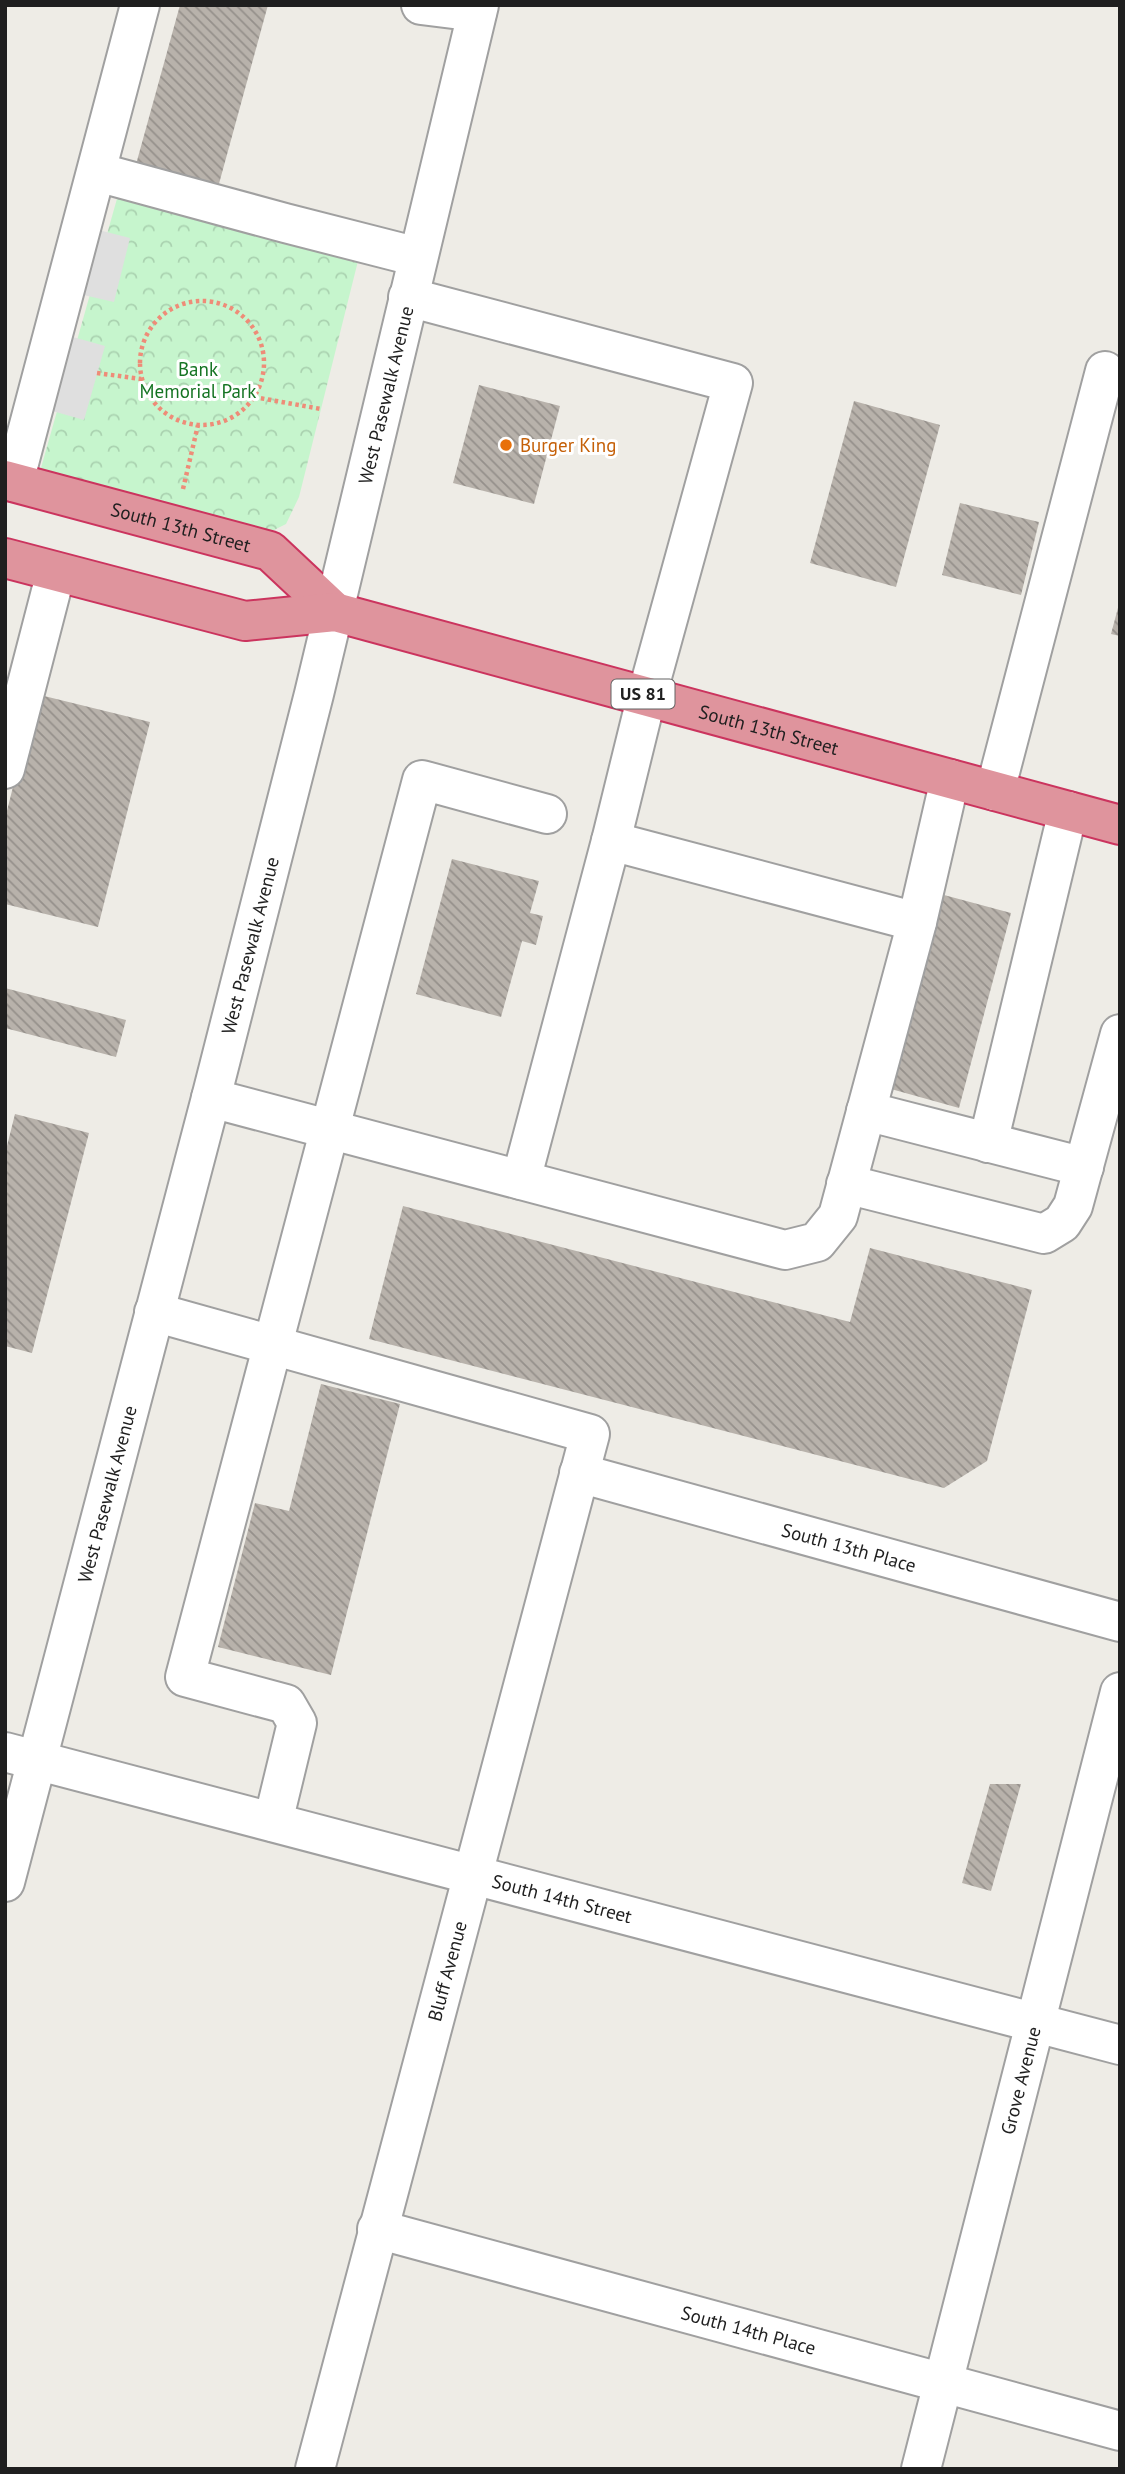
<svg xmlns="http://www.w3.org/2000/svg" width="1125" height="2474" font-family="'PT Sans',sans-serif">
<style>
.park{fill:url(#park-crowns)}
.parking{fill:#dfdfdf}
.building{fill:url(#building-back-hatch)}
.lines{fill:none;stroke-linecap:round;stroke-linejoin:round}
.minor-casing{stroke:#a0a0a0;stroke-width:42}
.highway-casing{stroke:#cb345e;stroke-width:42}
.path{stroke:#ee8c78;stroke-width:4.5;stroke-dasharray:3.5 3.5;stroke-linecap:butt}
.minor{stroke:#fff;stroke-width:38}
.highway{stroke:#df949d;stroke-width:38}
.food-dot{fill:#e8710a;stroke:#fff;stroke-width:2.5}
.labels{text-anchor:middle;stroke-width:6;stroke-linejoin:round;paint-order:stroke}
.shield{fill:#fff;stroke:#626262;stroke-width:2}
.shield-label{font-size:18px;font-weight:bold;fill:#1f1f1f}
.park-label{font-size:19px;fill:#157423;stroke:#fff}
.street-label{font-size:19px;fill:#1f1f1f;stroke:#fff}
.food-label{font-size:19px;fill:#c56008;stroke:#fff;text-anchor:start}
</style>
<defs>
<pattern id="park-crowns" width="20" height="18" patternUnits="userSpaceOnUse" patternTransform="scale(1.75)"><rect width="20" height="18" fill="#c6f5cd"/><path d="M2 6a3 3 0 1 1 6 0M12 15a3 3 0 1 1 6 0" fill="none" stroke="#aad2b0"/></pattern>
<pattern id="building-back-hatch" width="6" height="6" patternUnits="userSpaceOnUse" patternTransform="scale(1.75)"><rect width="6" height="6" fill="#b8b2ab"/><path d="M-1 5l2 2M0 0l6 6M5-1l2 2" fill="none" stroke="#95908b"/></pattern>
</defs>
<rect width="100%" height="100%" fill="#eeece6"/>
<!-- park -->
<path class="park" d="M 122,181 L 360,253 L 299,497 L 286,524 L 272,531 L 39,475 Z"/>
<!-- parking -->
<path class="parking" d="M 83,226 L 130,238 L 114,302 L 66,291 Z
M 55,332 L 105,346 L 84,420 L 35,406 Z"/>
<!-- building -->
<path class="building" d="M 180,5 L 268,5 L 217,191 L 135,168 Z
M 479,385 L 560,406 L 534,504 L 453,483 Z
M 854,401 L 940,425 L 896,587 L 810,563 Z
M 960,503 L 1039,522 L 1021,595 L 942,575 Z
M 1119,604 L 1120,604 L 1120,636 L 1111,634 Z
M 36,694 L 150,722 L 98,927 L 5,904 L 5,819 Z
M 452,859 L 539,881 L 530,913 L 543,916 L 536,945 L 522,941 L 501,1017 L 416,994 Z
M 944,895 L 1011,913 L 959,1108 L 891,1089 Z
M 5,988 L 126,1020 L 116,1057 L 5,1028 Z
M 15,1114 L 89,1133 L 32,1353 L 5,1346 L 5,1154 Z
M 403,1206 L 850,1322 L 870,1248 L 1032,1290 L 987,1461 L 944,1488 L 369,1339 Z
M 321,1384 L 400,1404 L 331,1675 L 218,1647 L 255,1503 L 289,1511 Z
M 990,1784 L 1021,1784 L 991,1891 L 962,1883 Z"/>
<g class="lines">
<defs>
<g id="minor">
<path d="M 421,5 L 477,12"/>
<path d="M 97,172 L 285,223 L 418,257"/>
<path d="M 408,297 L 733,383 L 647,695 L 611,841 L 917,922"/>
<path d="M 14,482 L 140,5"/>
<path d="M 5,769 L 56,572"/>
<path d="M 995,791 L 1105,371"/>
<path d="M 211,1098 L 785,1250 L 817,1242 L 838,1216 L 917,922 L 950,779"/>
<path d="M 866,1111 L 1084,1167"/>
<path d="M 988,1143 L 1068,811"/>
<path d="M 521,1180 L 611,841"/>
<path d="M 846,1184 L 1044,1234 L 1062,1223 L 1073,1206 L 1120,1034"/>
<path d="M 154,1312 L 590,1434 L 315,2469"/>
<path id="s1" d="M 579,1473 L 1120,1622"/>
<path id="s2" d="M 5,1752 L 1120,2045"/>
<path d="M 273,1822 L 297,1723 L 286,1704 L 185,1677 L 422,780 L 547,814"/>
<path id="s3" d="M 5,1882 L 211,1098 L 314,694 L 479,5"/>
<path id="s4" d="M 377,2229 L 1120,2431"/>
<path id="s5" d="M 921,2469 L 1120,1692"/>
</g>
<g id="highway">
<path id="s6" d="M 5,480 L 270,551 L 335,612"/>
<path id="s7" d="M 5,558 L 245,621 L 335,612 L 1120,825"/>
</g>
</defs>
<!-- minor casing -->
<use href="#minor" class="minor-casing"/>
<!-- highway casing -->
<use href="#highway" class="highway-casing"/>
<!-- path -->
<path class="path" d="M140 363a62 62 0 1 1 124 0a62 62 0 1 1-124 0Z
M 97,373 L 141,379
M 254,397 L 321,409
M 183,489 L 198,425"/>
<!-- minor -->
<use href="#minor" class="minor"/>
<!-- highway -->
<use href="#highway" class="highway"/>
</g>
<!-- markers -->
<circle class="food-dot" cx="506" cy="445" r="7"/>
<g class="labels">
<!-- shield labels -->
<rect class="shield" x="611.5" y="679.5" width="63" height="29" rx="5"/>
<g class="shield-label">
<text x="643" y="700">US 81</text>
</g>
<!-- park labels -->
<g class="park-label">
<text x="198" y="376">Bank<tspan x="198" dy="22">Memorial Park</tspan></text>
</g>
<!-- street labels -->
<g class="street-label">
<text dy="7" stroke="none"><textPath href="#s3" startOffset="1535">West Pasewalk Avenue</textPath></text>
<text dy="7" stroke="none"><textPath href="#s6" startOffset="182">South 13th Street</textPath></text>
<text dy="7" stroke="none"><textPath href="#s7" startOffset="788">South 13th Street</textPath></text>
<text dy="7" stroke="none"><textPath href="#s3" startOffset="968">West Pasewalk Avenue</textPath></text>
<text dy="7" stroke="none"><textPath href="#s3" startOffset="401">West Pasewalk Avenue</textPath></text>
<text dy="7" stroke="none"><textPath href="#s1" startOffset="280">South 13th Place</textPath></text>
<text dy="7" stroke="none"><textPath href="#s2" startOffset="576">South 14th Street</textPath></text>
<text transform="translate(447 1971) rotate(-75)" y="7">Bluff Avenue</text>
<text dy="7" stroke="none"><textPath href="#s5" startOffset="401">Grove Avenue</textPath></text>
<text dy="7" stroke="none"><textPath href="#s4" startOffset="385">South 14th Place</textPath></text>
</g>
<!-- food labels -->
<g class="food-label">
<text x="520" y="452">Burger King</text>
</g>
</g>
<!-- border -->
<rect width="1125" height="2474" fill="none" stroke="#1f1f1f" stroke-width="14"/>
</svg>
